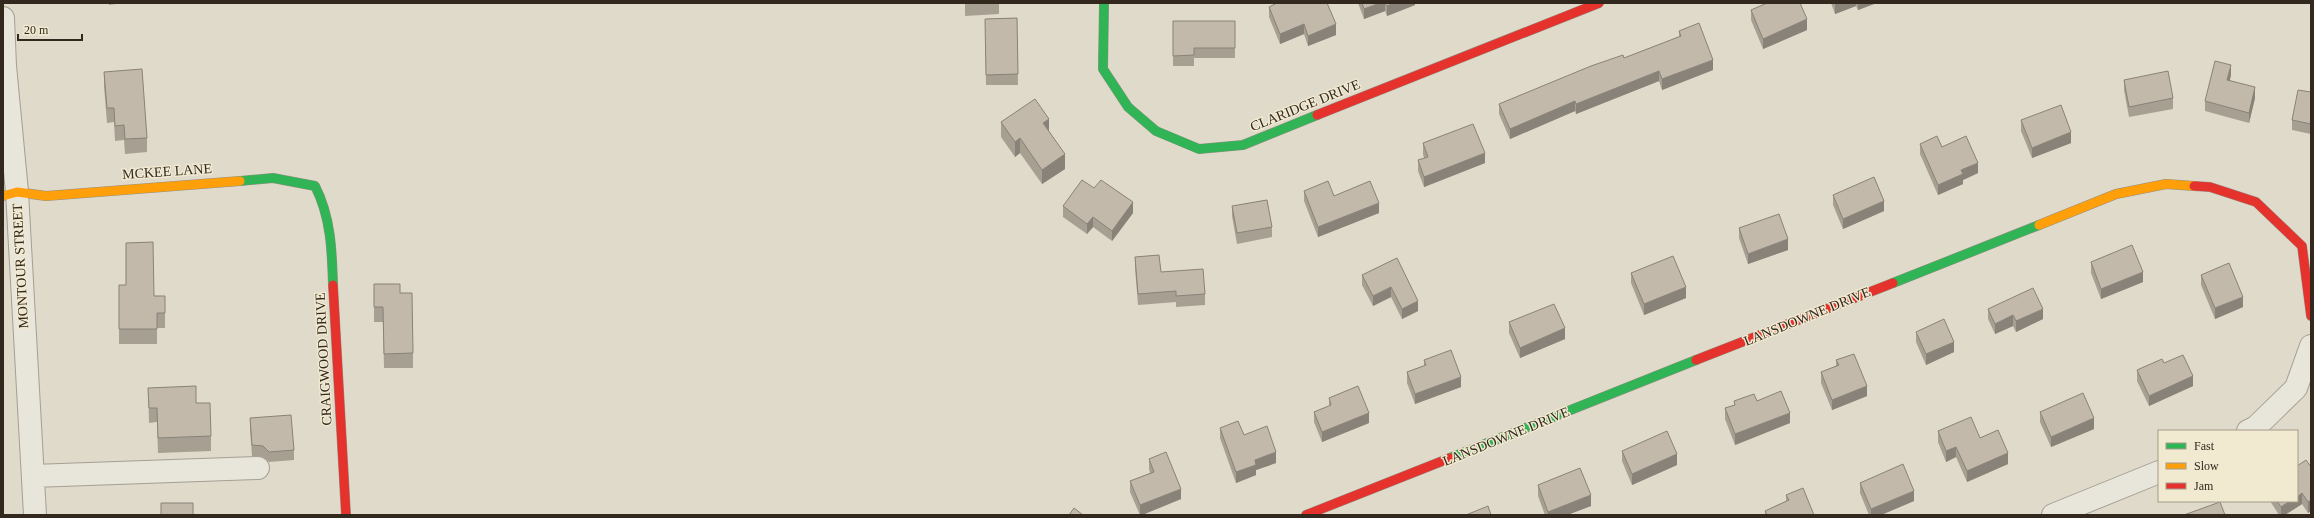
<svg xmlns="http://www.w3.org/2000/svg" width="2314" height="518" font-family="Georgia,serif">
<style>
.lines{fill:none;stroke-linecap:round;stroke-linejoin:round}
.street-casing{stroke:#a59f94;stroke-width:24}
.fast-casing{stroke:#948f84;stroke-width:10}
.slow-casing{stroke:#948f84;stroke-width:10}
.jam-casing{stroke:#948f84;stroke-width:10}
.street{stroke:#e8e5db;stroke-width:22}
.fast{stroke:#30b455;stroke-width:9}
.slow{stroke:#ff9f0a;stroke-width:9}
.jam{stroke:#e5322d;stroke-width:9}
.wall{fill:#a89f93}
.shaded-wall{fill:#888278}
.building{fill:#c3b9ab;stroke:#888278}
.labels{text-anchor:middle;stroke-width:3;stroke-linejoin:round;paint-order:stroke}
.street-label{font-size:14px;fill:#32281e;stroke:#f1e9d0}
</style>
<rect width="100%" height="100%" fill="#e0daca"/>
<g class="lines">
<defs>
<path id="street" d="M 3,18 L 5,66 L 17,192 L 35,515
M 2248,431 L 2256,427 L 2296,388 L 2311,346
M 33,476 L 258,468
M 2053,515 L 2159,472"/>
<path id="fast" d="M 1104,3 L 1103,69 L 1128,107 L 1156,131 L 1199,149 L 1243,145 L 1317,115
M 240,181 L 273,178 L 315,186 C 331,217 332,251 333,285
M 1893,283 L 2039,225
M 1450,458 L 1696,360"/>
<path id="slow" d="M 3,196 L 17,192 L 46,196 L 240,181
M 2039,225 L 2116,194 L 2166,184 L 2194,186"/>
<path id="jam" d="M 1317,115 L 1599,3
M 2194,186 L 2210,187 L 2256,202 L 2302,246 L 2311,316
M 333,285 L 346,515
M 1696,360 L 1893,283
M 1306,515 L 1450,458"/>
</defs>
<!-- street casing -->
<use href="#street" class="street-casing"/>
<!-- fast casing -->
<use href="#fast" class="fast-casing"/>
<!-- slow casing -->
<use href="#slow" class="slow-casing"/>
<!-- jam casing -->
<use href="#jam" class="jam-casing"/>
<!-- street -->
<use href="#street" class="street"/>
<!-- fast -->
<use href="#fast" class="fast"/>
<!-- slow -->
<use href="#slow" class="slow"/>
<!-- jam -->
<use href="#jam" class="jam"/>
</g>
<!-- wall -->
<path class="wall" d="M 109,3 L 123,3 L 109,5 Z
M 965,3 L 999,3 L 999,14 L 965,16 Z
M 1358,3 L 1415,3 L 1415,5 L 1387,16 L 1385,11 L 1364,19 Z
M 1831,3 L 1874,3 L 1874,4 L 1858,10 L 1856,6 L 1835,14 Z
M 1269,7 L 1336,35 L 1308,46 L 1304,34 L 1280,44 L 1269,17 Z
M 1751,10 L 1807,30 L 1763,49 L 1751,20 Z
M 1017,18 L 1018,85 L 986,85 L 985,19 Z
M 1173,21 L 1235,21 L 1235,58 L 1194,58 L 1194,66 L 1173,66 Z
M 1679,31 L 1713,70 L 1662,90 L 1659,81 L 1576,114 L 1575,111 L 1510,139 L 1499,114 L 1499,104 L 1624,58 L 1679,37 Z
M 104,72 L 147,138 L 147,152 L 125,154 L 124,140 L 115,141 L 114,122 L 107,123 L 104,86 Z
M 2231,75 L 2230,80 L 2255,98 L 2249,123 L 2205,111 L 2205,101 Z
M 2124,80 L 2173,98 L 2173,109 L 2129,117 L 2124,90 Z
M 2311,92 L 2311,134 L 2292,130 L 2292,120 Z
M 2021,120 L 2071,143 L 2032,158 L 2021,131 Z
M 1001,122 L 1049,131 L 1065,169 L 1042,184 L 1020,153 L 1015,157 L 1001,137 Z
M 1423,143 L 1485,163 L 1424,187 L 1418,171 L 1418,160 L 1424,158 L 1423,154 Z
M 1920,144 L 1942,147 L 1978,173 L 1963,180 L 1963,184 L 1938,195 L 1920,154 Z
M 1094,188 L 1133,213 L 1112,241 L 1093,227 L 1087,234 L 1063,217 L 1063,206 Z
M 1304,191 L 1334,196 L 1379,213 L 1318,237 L 1304,201 Z
M 1833,195 L 1884,211 L 1843,229 L 1833,205 Z
M 1232,206 L 1272,227 L 1272,237 L 1237,244 L 1232,216 Z
M 1739,228 L 1788,250 L 1748,264 L 1739,238 Z
M 1135,257 L 1161,272 L 1205,294 L 1205,305 L 1176,307 L 1176,302 L 1138,305 L 1135,268 Z
M 1397,258 L 1418,311 L 1402,319 L 1391,297 L 1373,306 L 1362,285 L 1362,275 Z
M 2091,262 L 2143,282 L 2101,299 L 2091,273 Z
M 1631,273 L 1686,298 L 1644,315 L 1631,283 Z
M 2201,275 L 2243,307 L 2215,319 L 2201,285 Z
M 374,284 L 400,293 L 413,353 L 413,368 L 384,368 L 383,322 L 374,322 Z
M 119,285 L 154,296 L 165,296 L 165,328 L 157,328 L 157,344 L 119,344 Z
M 1988,309 L 2043,319 L 2016,332 L 2013,326 L 1995,334 L 1988,319 Z
M 1509,322 L 1565,339 L 1520,358 L 1509,333 Z
M 1916,332 L 1954,352 L 1926,365 L 1916,342 Z
M 1424,360 L 1461,387 L 1415,404 L 1407,383 L 1407,372 L 1424,366 Z
M 1836,360 L 1867,396 L 1832,410 L 1821,383 L 1821,372 L 1836,366 Z
M 2164,363 L 2193,386 L 2149,406 L 2137,381 L 2137,370 Z
M 148,388 L 196,403 L 211,436 L 211,451 L 158,453 L 157,422 L 149,423 Z
M 1329,398 L 1369,423 L 1322,442 L 1314,422 L 1314,412 L 1329,406 Z
M 1734,401 L 1757,401 L 1790,423 L 1735,445 L 1725,419 L 1725,408 L 1734,405 Z
M 2040,412 L 2094,429 L 2051,447 L 2040,422 Z
M 250,418 L 294,450 L 294,460 L 269,462 L 263,457 L 252,456 L 250,429 Z
M 1220,428 L 1244,435 L 1276,463 L 1256,470 L 1256,475 L 1236,483 L 1220,438 Z
M 1938,431 L 1980,438 L 2008,464 L 1967,482 L 1956,457 L 1946,462 L 1938,442 Z
M 1622,451 L 1677,465 L 1632,485 L 1622,461 Z
M 1149,459 L 1181,499 L 1142,515 L 1140,515 L 1130,492 L 1130,481 L 1150,473 L 1149,469 Z
M 2311,467 L 2311,511 L 2308,513 L 2302,504 L 2285,515 L 2279,515 L 2270,501 L 2297,501 Z
M 1860,483 L 1914,501 L 1881,515 L 1869,515 L 1860,493 Z
M 1538,485 L 1591,506 L 1567,515 L 1545,515 L 1538,496 Z
M 1786,495 L 1814,515 L 1765,515 L 1765,511 L 1786,501 Z"/>
<!-- shaded-wall -->
<path class="shaded-wall" d="M 1380,3 L 1385,3 L 1385,11 L 1364,19 L 1364,9 Z
M 1393,3 L 1415,3 L 1415,5 L 1387,16 L 1387,6 Z
M 1838,3 L 1856,3 L 1856,6 L 1835,14 L 1835,4 Z
M 1858,3 L 1874,3 L 1874,4 L 1858,10 Z
M 1807,19 L 1807,30 L 1763,49 L 1763,39 Z
M 1304,24 L 1304,34 L 1280,44 L 1280,34 Z
M 1336,24 L 1336,35 L 1308,46 L 1308,36 Z
M 1713,60 L 1713,70 L 1662,90 L 1662,79 Z
M 2231,65 L 2231,75 L 2227,90 L 2227,80 Z
M 1659,71 L 1659,81 L 1576,114 L 1576,104 Z
M 2255,87 L 2255,98 L 2249,123 L 2249,113 Z
M 1575,101 L 1575,111 L 1510,139 L 1510,129 Z
M 1049,119 L 1049,133 L 1043,123 Z
M 2071,132 L 2071,143 L 2032,158 L 2032,148 Z
M 1020,138 L 1020,153 L 1015,157 L 1015,142 Z
M 1485,153 L 1485,163 L 1424,187 L 1424,177 Z
M 1065,154 L 1065,169 L 1042,184 L 1042,170 Z
M 1978,163 L 1978,173 L 1963,180 L 1963,184 L 1938,195 L 1938,185 L 1961,170 Z
M 1884,201 L 1884,211 L 1843,229 L 1843,219 Z
M 1133,202 L 1133,213 L 1112,241 L 1112,231 Z
M 1379,203 L 1379,213 L 1318,237 L 1318,227 Z
M 1093,217 L 1093,227 L 1087,234 L 1087,224 Z
M 1788,239 L 1788,250 L 1748,264 L 1748,254 Z
M 2143,272 L 2143,282 L 2101,299 L 2101,289 Z
M 1391,287 L 1391,297 L 1373,306 L 1373,296 Z
M 1686,287 L 1686,298 L 1644,315 L 1644,304 Z
M 2243,297 L 2243,307 L 2215,319 L 2215,308 Z
M 1418,301 L 1418,311 L 1402,319 L 1402,309 Z
M 2043,309 L 2043,319 L 2016,332 L 2016,321 Z
M 2013,315 L 2013,326 L 1995,334 L 1995,324 Z
M 1565,328 L 1565,339 L 1520,358 L 1520,348 Z
M 1954,342 L 1954,352 L 1926,365 L 1926,354 Z
M 2193,376 L 2193,386 L 2149,406 L 2149,396 Z
M 1461,377 L 1461,387 L 1415,404 L 1415,394 Z
M 1867,386 L 1867,396 L 1832,410 L 1832,400 Z
M 1369,413 L 1369,423 L 1322,442 L 1322,432 Z
M 1790,413 L 1790,423 L 1735,445 L 1735,434 Z
M 2094,418 L 2094,429 L 2051,447 L 2051,437 Z
M 1956,447 L 1956,457 L 1946,462 L 1946,451 Z
M 1276,452 L 1276,463 L 1256,470 L 1256,475 L 1236,483 L 1236,472 L 1255,460 Z
M 2008,453 L 2008,464 L 1967,482 L 1967,471 Z
M 1677,454 L 1677,465 L 1632,485 L 1632,474 Z
M 1181,489 L 1181,499 L 1142,515 L 1140,515 L 1140,505 Z
M 1914,491 L 1914,501 L 1881,515 L 1871,515 L 1871,509 Z
M 2302,493 L 2302,504 L 2285,515 L 2281,515 L 2281,507 L 2290,501 L 2297,501 L 2297,497 Z
M 1591,495 L 1591,506 L 1567,515 L 1548,515 L 1548,512 Z
M 2311,500 L 2311,511 L 2308,513 L 2308,502 Z"/>
<!-- building -->
<path class="building" d="M 1277,3 L 1327,3 L 1336,24 L 1308,36 L 1304,24 L 1280,34 L 1269,7 Z
M 1362,3 L 1380,3 L 1364,9 Z
M 1385,3 L 1393,3 L 1387,6 Z
M 1767,3 L 1800,3 L 1807,19 L 1763,39 L 1751,10 Z
M 1017,18 L 1018,74 L 986,75 L 985,19 Z
M 1173,21 L 1235,21 L 1235,48 L 1194,48 L 1194,55 L 1173,56 Z
M 1699,23 L 1713,60 L 1662,79 L 1659,71 L 1576,104 L 1575,101 L 1510,129 L 1499,104 L 1591,66 L 1623,55 L 1624,58 L 1681,36 L 1679,31 Z
M 2215,61 L 2231,65 L 2227,80 L 2255,87 L 2249,113 L 2205,101 Z
M 142,69 L 147,138 L 125,139 L 124,125 L 115,126 L 114,108 L 107,108 L 104,72 Z
M 2168,71 L 2173,98 L 2129,107 L 2124,80 Z
M 2298,90 L 2311,92 L 2311,124 L 2292,120 Z
M 1035,99 L 1049,119 L 1043,123 L 1065,154 L 1042,170 L 1020,138 L 1015,142 L 1001,122 Z
M 2061,105 L 2071,132 L 2032,148 L 2021,120 Z
M 1473,124 L 1485,153 L 1424,177 L 1418,160 L 1428,157 L 1423,143 Z
M 1937,136 L 1942,147 L 1966,136 L 1978,163 L 1961,170 L 1963,174 L 1938,185 L 1920,144 Z
M 1874,177 L 1884,201 L 1843,219 L 1833,195 Z
M 1082,180 L 1094,188 L 1101,180 L 1133,202 L 1112,231 L 1093,217 L 1087,224 L 1063,206 Z
M 1328,181 L 1334,196 L 1370,181 L 1379,203 L 1318,227 L 1304,191 Z
M 1267,200 L 1272,227 L 1237,233 L 1232,206 Z
M 1779,214 L 1788,239 L 1748,254 L 1739,228 Z
M 153,242 L 154,296 L 165,296 L 165,313 L 157,313 L 157,329 L 119,329 L 119,285 L 126,285 L 126,243 Z
M 2132,245 L 2143,272 L 2101,289 L 2091,262 Z
M 1159,255 L 1161,272 L 1203,269 L 1205,294 L 1176,296 L 1176,291 L 1138,294 L 1135,257 Z
M 1673,256 L 1686,287 L 1644,304 L 1631,273 Z
M 1397,258 L 1418,301 L 1402,309 L 1391,287 L 1373,296 L 1362,275 Z
M 2229,263 L 2243,297 L 2215,308 L 2201,275 Z
M 374,284 L 400,284 L 400,293 L 412,293 L 413,353 L 384,354 L 383,307 L 374,307 Z
M 2033,288 L 2043,309 L 2016,321 L 2013,315 L 1995,324 L 1988,309 Z
M 1554,304 L 1565,328 L 1520,348 L 1509,322 Z
M 1944,319 L 1954,342 L 1926,354 L 1916,332 Z
M 1451,350 L 1461,377 L 1415,394 L 1407,372 L 1426,365 L 1424,360 Z
M 1854,354 L 1867,386 L 1832,400 L 1821,372 L 1839,365 L 1836,360 Z
M 2183,355 L 2193,376 L 2149,396 L 2137,370 L 2162,359 L 2164,363 Z
M 196,386 L 196,403 L 210,403 L 211,436 L 158,438 L 157,408 L 149,408 L 148,388 Z
M 1358,386 L 1369,413 L 1322,432 L 1314,412 L 1331,405 L 1329,398 Z
M 1781,391 L 1790,413 L 1735,434 L 1725,408 L 1735,405 L 1734,401 L 1754,394 L 1757,401 Z
M 2083,393 L 2094,418 L 2051,437 L 2040,412 Z
M 291,415 L 294,450 L 269,452 L 263,446 L 252,445 L 250,418 Z
M 1971,417 L 1980,438 L 1998,430 L 2008,453 L 1967,471 L 1956,447 L 1946,451 L 1938,431 Z
M 1238,421 L 1244,435 L 1267,426 L 1276,452 L 1255,460 L 1256,465 L 1236,472 L 1220,428 Z
M 1667,431 L 1677,454 L 1632,474 L 1622,451 Z
M 1166,452 L 1181,489 L 1140,505 L 1130,481 L 1154,472 L 1149,459 Z
M 2306,460 L 2311,467 L 2311,500 L 2308,502 L 2302,493 L 2297,497 L 2297,466 Z
M 1903,464 L 1914,491 L 1871,509 L 1860,483 Z
M 1580,468 L 1591,495 L 1548,512 L 1538,485 Z
M 1803,488 L 1814,515 L 1767,515 L 1765,511 L 1789,500 L 1786,495 Z
M 2277,501 L 2290,501 L 2281,507 Z
M 2220,502 L 2225,515 L 2184,515 Z
M 161,503 L 193,503 L 193,515 L 161,515 Z
M 1488,506 L 1491,515 L 1466,515 Z
M 1074,508 L 1083,515 L 1069,515 Z"/>
<g class="labels">
<!-- street labels -->
<g class="street-label">
<text transform="translate(1305 105) rotate(-22)" y="5">CLARIDGE DRIVE</text>
<text transform="translate(167 171) rotate(-4)" y="5">MCKEE LANE</text>
<text transform="translate(20 266) rotate(-93)" y="5">MONTOUR STREET</text>
<text transform="translate(1807 316) rotate(-22)" y="5">LANSDOWNE DRIVE</text>
<text transform="translate(323 359) rotate(-93)" y="5">CRAIGWOOD DRIVE</text>
<text transform="translate(1506 436) rotate(-22)" y="5">LANSDOWNE DRIVE</text>
</g>
</g>
<!-- border -->
<rect width="2314" height="518" fill="none" stroke="#32281e" stroke-width="8"/>
<!-- legend -->
<rect x="2158" y="430" width="140" height="72" fill="#f1e9d0" stroke="#a59c89"/>
<rect x="2166" y="443" width="20" height="6" fill="#30b455" stroke="#a59c89"/>
<text x="2194" y="450" font-size="12" fill="#32281e">Fast</text>
<rect x="2166" y="463" width="20" height="6" fill="#ff9f0a" stroke="#a59c89"/>
<text x="2194" y="470" font-size="12" fill="#32281e">Slow</text>
<rect x="2166" y="483" width="20" height="6" fill="#e5322d" stroke="#a59c89"/>
<text x="2194" y="490" font-size="12" fill="#32281e">Jam</text>
<!-- scale -->
<path d="M18 34v6h64v-6" fill="none" stroke="#32281e" stroke-width="2"/>
<text x="24" y="34" font-size="12" fill="#32281e" stroke="#f1e9d0" stroke-width="3" paint-order="stroke">20 m</text>
</svg>
